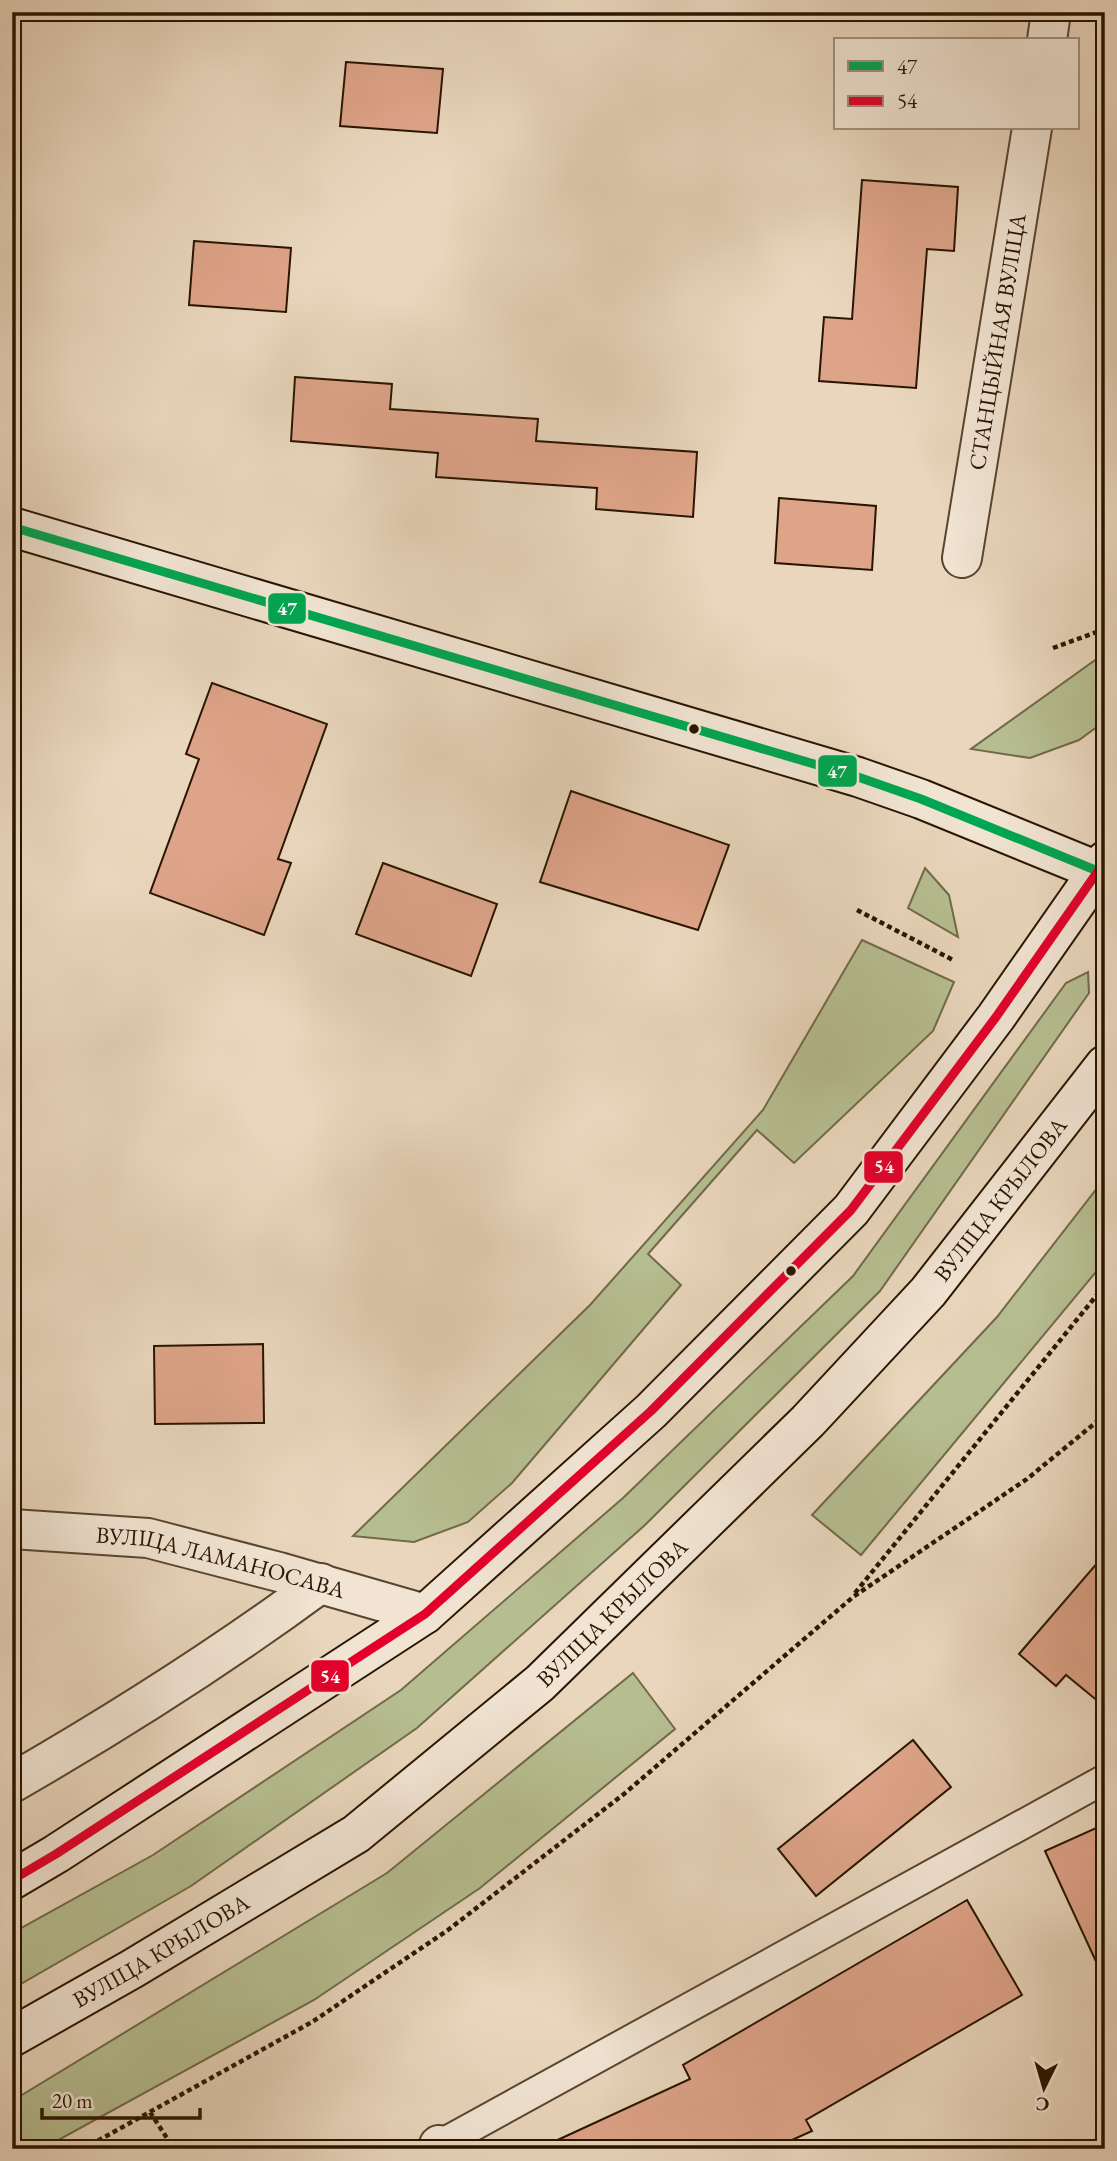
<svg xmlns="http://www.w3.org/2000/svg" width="1117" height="2161" font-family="'EB Garamond',serif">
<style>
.green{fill:#b6be91;stroke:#706a48;stroke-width:2}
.building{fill:#dea489;stroke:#291500;stroke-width:2}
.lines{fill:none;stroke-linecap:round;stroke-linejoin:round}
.service-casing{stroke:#59452f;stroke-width:32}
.minor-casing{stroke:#59452f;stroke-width:42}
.secondary-casing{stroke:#291500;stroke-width:42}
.path{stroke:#291500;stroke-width:4.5;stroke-dasharray:5 3.5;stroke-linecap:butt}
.service{stroke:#f1e4d3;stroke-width:28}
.minor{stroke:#f1e4d3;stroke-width:38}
.secondary{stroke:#f1e4d3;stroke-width:38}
.bus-1-casing{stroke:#f1e4d3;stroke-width:14}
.bus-2-casing{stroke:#f1e4d3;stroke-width:14}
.bus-1{stroke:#00a651;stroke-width:9}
.bus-2{stroke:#e4002b;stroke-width:9}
.bus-dot{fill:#291500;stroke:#f1e4d3;stroke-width:2.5}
.labels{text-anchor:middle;stroke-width:6;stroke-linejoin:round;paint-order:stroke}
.street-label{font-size:23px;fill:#291500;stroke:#f1e4d3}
.line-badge{stroke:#f1e4d3;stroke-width:2.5}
.badge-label{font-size:19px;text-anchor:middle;font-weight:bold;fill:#fff}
</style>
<rect width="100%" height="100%" fill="#e9d6bc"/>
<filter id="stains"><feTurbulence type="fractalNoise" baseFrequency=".00286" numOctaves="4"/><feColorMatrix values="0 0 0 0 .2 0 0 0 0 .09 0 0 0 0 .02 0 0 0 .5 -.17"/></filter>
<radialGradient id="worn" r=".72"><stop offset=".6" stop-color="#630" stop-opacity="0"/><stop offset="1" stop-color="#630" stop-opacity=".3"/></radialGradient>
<!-- green -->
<path class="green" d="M 1105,653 L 1105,721 L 1079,740 L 1030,758 L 971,749 Z
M 925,868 L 949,895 L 958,937 L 908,908 Z
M 862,940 L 954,982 L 933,1031 L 794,1163 L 757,1130 L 648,1254 L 681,1285 L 512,1483 L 468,1522 L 414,1542 L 353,1536 L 590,1305 L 763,1110 Z
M 1088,972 L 1089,993 L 880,1291 L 645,1525 L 417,1728 L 191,1886 L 12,1989 L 12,1933 L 153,1855 L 401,1690 L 623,1498 L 853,1276 L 1066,983 Z
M 1105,1178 L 1105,1261 L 861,1555 L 812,1515 L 997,1317 Z
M 633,1673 L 675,1729 L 480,1888 L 314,2000 L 42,2149 L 12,2149 L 12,2101 L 387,1873 Z"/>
<!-- building -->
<path class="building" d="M 346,62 L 443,69 L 437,133 L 340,126 Z
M 862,180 L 958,187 L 954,251 L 927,249 L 916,388 L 819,381 L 824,317 L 852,319 Z
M 194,241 L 291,248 L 286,312 L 189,305 Z
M 295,377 L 392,384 L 390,409 L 538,419 L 536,441 L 697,452 L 693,517 L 596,509 L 597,488 L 436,477 L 438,453 L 291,441 Z
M 779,498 L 876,506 L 872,570 L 775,563 Z
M 212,683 L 327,724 L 278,859 L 291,863 L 264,935 L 150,893 L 199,759 L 186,754 Z
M 571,791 L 729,845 L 698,930 L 540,882 Z
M 383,863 L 497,904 L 471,976 L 356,934 Z
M 263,1344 L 264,1423 L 155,1424 L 154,1346 Z
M 1105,1554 L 1105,1707 L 1066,1675 L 1056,1686 L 1019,1654 Z
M 913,1740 L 951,1787 L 816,1896 L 778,1849 Z
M 1105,1824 L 1105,1981 L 1045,1851 Z
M 967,1900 L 1022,1995 L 806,2120 L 812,2131 L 772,2149 L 538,2149 L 690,2079 L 683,2065 Z"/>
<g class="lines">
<defs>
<path id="service" d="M 439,2145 L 1105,1779"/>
<g id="minor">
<path d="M 1047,40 L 1051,12"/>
<path id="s1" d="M 962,558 L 1032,128"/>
<path id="s2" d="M 12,1529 L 148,1538 L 279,1572 L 425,1614"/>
<path d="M 12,1783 C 118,1722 222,1656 321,1583"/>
<path d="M 439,2145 L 441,2149"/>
</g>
<g id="secondary">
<path d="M 12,527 L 858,777 L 921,799 L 1105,874"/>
<path d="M 12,1880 L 56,1854 L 425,1614 L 651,1411 L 851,1210 L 996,1017 L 1105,861"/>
<path id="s3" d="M 12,2037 L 132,1969 L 356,1834 L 540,1683 L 808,1421 L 928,1292 L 1105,1065"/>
</g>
</defs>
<!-- service casing -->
<use href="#service" class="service-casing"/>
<!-- minor casing -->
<use href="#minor" class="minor-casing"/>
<!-- secondary casing -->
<use href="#secondary" class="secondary-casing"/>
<!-- path -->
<path class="path" d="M 1099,502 L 1105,515
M 1053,648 L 1105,629
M 857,910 L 953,960
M 855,1593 L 1105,1285
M 150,2112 L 174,2149
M 83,2149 L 312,2022 L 448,1930 L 624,1794 L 853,1597 L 1027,1479 L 1105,1415"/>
<!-- service -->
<use href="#service" class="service"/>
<!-- minor -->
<use href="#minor" class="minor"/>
<!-- secondary -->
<use href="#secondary" class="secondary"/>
<defs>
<path id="bus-1" d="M 12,527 L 858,777 L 921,799 L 1105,874"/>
<path id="bus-2" d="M 12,1880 L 56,1854 L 425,1614 L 651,1411 L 851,1210 L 996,1017 L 1105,861"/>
</defs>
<!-- bus-1 casing -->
<use href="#bus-1" class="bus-1-casing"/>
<!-- bus-2 casing -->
<use href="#bus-2" class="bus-2-casing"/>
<!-- bus-1 -->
<use href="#bus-1" class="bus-1"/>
<!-- bus-2 -->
<use href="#bus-2" class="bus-2"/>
</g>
<!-- markers -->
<g class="bus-dot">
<circle cx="694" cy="729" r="6"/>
<circle cx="791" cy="1271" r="6"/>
</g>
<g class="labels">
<!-- street labels -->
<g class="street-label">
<text dy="8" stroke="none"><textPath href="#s1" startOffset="219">СТАНЦЫЙНАЯ ВУЛІЦА</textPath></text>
<text dy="8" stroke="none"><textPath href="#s3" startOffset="1306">ВУЛІЦА КРЫЛОВА</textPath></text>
<text dy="8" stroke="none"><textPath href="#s2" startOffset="212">ВУЛІЦА ЛАМАНОСАВА</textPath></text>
<text dy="8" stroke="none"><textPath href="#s3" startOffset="738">ВУЛІЦА КРЫЛОВА</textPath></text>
<text dy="8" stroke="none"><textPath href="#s3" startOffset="172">ВУЛІЦА КРЫЛОВА</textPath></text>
</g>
</g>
<g class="line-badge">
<rect x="267" y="592" width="40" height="33" rx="7" fill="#00a651"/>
<rect x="817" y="754" width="41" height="34" rx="7" fill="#00a651"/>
<rect x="863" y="1150" width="41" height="34" rx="7" fill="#e4002b"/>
<rect x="310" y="1659" width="40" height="34" rx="7" fill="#e4002b"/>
</g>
<g class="badge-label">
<text x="287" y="615">47</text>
<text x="837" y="778">47</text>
<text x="884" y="1173">54</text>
<text x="330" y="1683">54</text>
</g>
<!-- margin -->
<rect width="1117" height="2161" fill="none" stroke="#e9d6bc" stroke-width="42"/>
<rect x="14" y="14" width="1089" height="2133" fill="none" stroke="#291500" stroke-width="3.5"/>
<rect x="21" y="21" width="1075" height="2119" fill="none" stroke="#291500" stroke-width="2"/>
<!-- legend -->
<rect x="834" y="38" width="245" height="91" fill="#f1e4d3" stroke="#a1917f" stroke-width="2"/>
<rect x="848" y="61" width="35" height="10" fill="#00a651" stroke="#a1917f" stroke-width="2"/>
<text x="897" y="74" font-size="21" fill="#291500">47</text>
<rect x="848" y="96" width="35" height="10" fill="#e4002b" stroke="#a1917f" stroke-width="2"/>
<text x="897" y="108" font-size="21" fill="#291500">54</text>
<!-- north arrow -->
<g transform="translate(1044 2088) rotate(185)" stroke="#f1e4d3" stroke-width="5" paint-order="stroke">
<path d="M0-5L12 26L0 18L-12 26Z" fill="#291500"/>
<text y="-10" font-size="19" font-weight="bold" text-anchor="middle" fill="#291500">С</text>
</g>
<!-- scale -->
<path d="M42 2108v10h158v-10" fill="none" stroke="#291500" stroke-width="3.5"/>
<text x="52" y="2108" font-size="21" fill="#291500" stroke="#f1e4d3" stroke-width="5" paint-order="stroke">20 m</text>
<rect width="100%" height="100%" filter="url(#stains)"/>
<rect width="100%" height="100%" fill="url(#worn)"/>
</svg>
